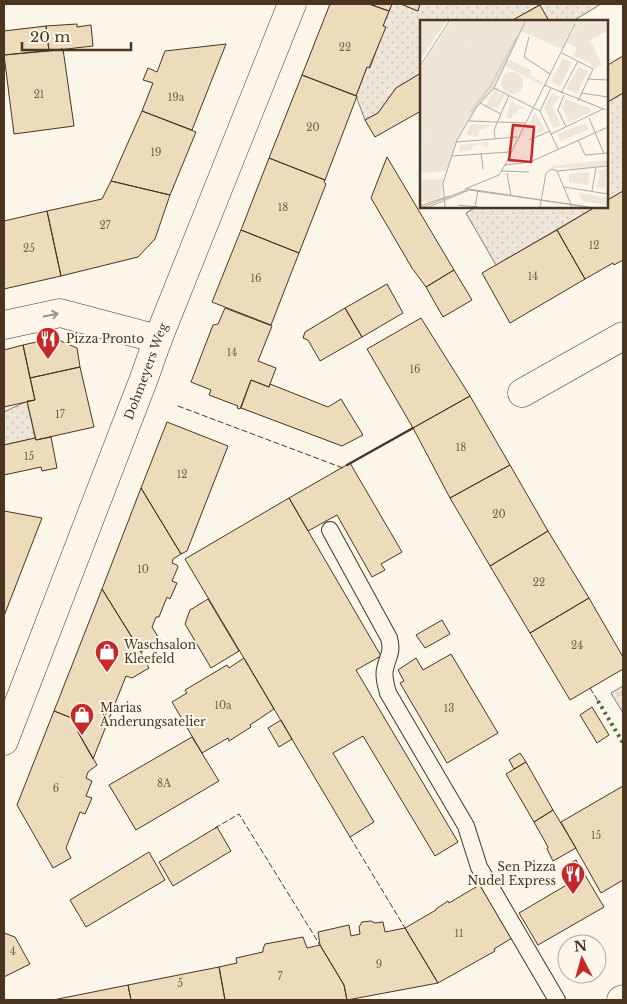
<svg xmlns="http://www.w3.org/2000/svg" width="627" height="1004" font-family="'Libre Baskerville',serif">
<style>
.grass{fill:url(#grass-tufts);stroke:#887966}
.park{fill:url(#park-dots);stroke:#887966}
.building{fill:#ecdcbc;stroke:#4a3520}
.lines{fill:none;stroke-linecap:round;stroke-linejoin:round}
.lane-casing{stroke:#4a3520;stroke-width:18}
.street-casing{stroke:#4a3520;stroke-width:29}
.secondary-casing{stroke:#4a3520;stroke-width:29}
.lane{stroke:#fbf6e9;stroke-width:16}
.street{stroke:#fbf6e9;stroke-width:28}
.secondary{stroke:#fbf6e9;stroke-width:28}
.hedge{stroke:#436837;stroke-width:4;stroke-dasharray:2.5 4;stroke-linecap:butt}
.fence{stroke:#4a3520;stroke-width:1;stroke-dasharray:6 2.5;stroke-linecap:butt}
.wall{stroke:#4a3520;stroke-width:2.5}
.oneway{stroke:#a29684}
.labels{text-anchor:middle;stroke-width:4;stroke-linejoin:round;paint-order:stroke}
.number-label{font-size:10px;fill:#725f47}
.poi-label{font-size:12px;fill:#4a3520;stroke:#fbf6e9;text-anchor:start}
.street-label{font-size:12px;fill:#4a3520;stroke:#fbf6e9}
.inset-river{fill:none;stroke:#dcd4c6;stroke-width:2.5}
.inset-road{fill:none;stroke:#b4a999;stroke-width:1}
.view{fill:#c62828;fill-opacity:0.15;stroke:#c62828;stroke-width:2.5}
.inset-edge{fill:none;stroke:#4a3520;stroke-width:2.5}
</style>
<defs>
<pattern id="grass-tufts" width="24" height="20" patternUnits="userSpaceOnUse" patternTransform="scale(1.25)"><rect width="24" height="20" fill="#ede6d9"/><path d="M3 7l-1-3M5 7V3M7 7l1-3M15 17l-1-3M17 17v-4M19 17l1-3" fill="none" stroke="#cdc6ba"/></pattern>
<pattern id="park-dots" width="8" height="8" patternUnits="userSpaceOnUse" patternTransform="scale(1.25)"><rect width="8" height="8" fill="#ede6d9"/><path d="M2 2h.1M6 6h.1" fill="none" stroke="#cdc6ba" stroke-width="1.8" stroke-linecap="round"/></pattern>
</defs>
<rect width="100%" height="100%" fill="#fbf6e9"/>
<!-- grass -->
<path class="grass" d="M 623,686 L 623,713 L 611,693 Z"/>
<!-- park -->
<path class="park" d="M 392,4 L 401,4 L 417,11 L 420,4 L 601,4 L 573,21 L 549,21 L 539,5 L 511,21 L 421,21 L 421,73 L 396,88 L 378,113 L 365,120 L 356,96 L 367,67 L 370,68 L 385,27 L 383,26 Z
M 623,93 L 623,191 L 606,201 L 606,103 Z
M 478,206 L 597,206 L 496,265 L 466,213 Z
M 27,401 L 35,438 L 4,445 L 4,412 Z"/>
<!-- building -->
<path class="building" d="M 330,4 L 369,4 L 389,11 L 383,26 L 386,27 L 369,68 L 367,67 L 356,96 L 302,75 Z
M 369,4 L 392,4 L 389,11 Z
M 401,4 L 420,4 L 418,11 Z
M 540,5 L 549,21 L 511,21 Z
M 77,24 L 77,27 L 91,25 L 93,46 L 49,51 L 46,26 Z
M 46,26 L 49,51 L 4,55 L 4,31 Z
M 226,44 L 192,130 L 142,111 L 153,83 L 143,80 L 148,68 L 157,72 L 165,51 Z
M 63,49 L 74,126 L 14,134 L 4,55 Z
M 623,56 L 623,93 L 606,103 L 606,66 Z
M 421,73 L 421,111 L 375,137 L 365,120 L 378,113 L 396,88 Z
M 302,75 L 357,96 L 325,180 L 269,158 Z
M 142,111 L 196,132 L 170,195 L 111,181 Z
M 387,157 L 454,270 L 426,287 L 412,268 L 371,198 Z
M 269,158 L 325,180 L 324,182 L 326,184 L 299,253 L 241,230 Z
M 111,181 L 170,195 L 155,239 L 138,257 L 61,276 L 47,211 L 102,199 Z
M 623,191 L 623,260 L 614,265 L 613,263 L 585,279 L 557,230 L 597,206 L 606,206 L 606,201 Z
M 47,211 L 61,276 L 4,289 L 4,221 Z
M 241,230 L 299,253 L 271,325 L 212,302 Z
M 557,230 L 585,279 L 510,323 L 482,273 Z
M 454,270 L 472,300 L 443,317 L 426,287 Z
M 387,284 L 403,313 L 362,337 L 345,308 Z
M 225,308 L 272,326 L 258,361 L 276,368 L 270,384 L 269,387 L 251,380 L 240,409 L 237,408 L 238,406 L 209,395 L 211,390 L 191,382 L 213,325 L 218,324 Z
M 345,308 L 362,337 L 320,361 L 308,340 L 303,338 L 305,332 Z
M 421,318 L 470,396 L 413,428 L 367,349 Z
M 54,338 L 77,348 L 80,367 L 30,378 L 23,345 Z
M 23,345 L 35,400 L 4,407 L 4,350 Z
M 80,367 L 94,427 L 36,440 L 27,401 L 35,400 L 30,378 Z
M 251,380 L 269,387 L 270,384 L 328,407 L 341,399 L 363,435 L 342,446 L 241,408 Z
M 470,396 L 510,465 L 450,498 L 413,428 Z
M 167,422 L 228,446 L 187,551 L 181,554 L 141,488 Z
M 51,437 L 57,468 L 42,471 L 41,467 L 4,475 L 4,445 L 35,438 L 36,440 Z
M 350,463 L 402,552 L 381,564 L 385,570 L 372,577 L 337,515 L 308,531 L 289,498 Z
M 510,465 L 548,531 L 490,566 L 450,498 Z
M 141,488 L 181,554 L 173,559 L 172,563 L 177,565 L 178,567 L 172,581 L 177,583 L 170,599 L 167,597 L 159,617 L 156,617 L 152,627 L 160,640 L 141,652 L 102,589 Z
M 289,498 L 381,656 L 356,670 L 458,842 L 435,856 L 363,736 L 333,753 L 374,822 L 350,837 L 185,559 Z
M 4,511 L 42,518 L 4,616 Z
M 548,531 L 589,598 L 530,633 L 490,566 Z
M 102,589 L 141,652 L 149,668 L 132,678 L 126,676 L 93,759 L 78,732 L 82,722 L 54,711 Z
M 589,598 L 623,657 L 623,669 L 570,700 L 530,633 Z
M 208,599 L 239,651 L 211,668 L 185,624 L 190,610 Z
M 442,620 L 450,634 L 425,648 L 416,635 Z
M 451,654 L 498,733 L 447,763 L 400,683 L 404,681 L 398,670 L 416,658 L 423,670 Z
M 244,658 L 274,709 L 250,725 L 251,727 L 229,741 L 228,738 L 202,753 L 172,702 L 187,693 L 185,690 L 227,665 L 229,668 Z
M 592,707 L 609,735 L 597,743 L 580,715 Z
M 54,711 L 82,722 L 78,732 L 97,765 L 88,772 L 86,778 L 92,781 L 86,796 L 92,798 L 85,814 L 80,812 L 66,848 L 71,858 L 53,868 L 17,805 Z
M 281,720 L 292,739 L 279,747 L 268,728 Z
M 192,737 L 219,781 L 136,830 L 109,785 Z
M 520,753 L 526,762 L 514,769 L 509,760 Z
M 526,762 L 553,810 L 534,822 L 506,774 Z
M 623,786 L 623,880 L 601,893 L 561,822 Z
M 553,810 L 576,848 L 553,861 L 547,849 L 548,847 L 534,822 Z
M 217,827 L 231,851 L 173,886 L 159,862 Z
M 149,852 L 165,880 L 86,927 L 70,900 Z
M 576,860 L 604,907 L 538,945 L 519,913 L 570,883 L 562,868 Z
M 481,884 L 512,938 L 494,949 L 495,951 L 438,983 L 405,928 L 436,910 L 436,909 L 448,901 L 449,903 Z
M 371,921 L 375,923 L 383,922 L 385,932 L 405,928 L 438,983 L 347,1000 L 344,985 L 320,945 L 318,932 L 349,925 L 351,936 L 360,934 L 359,927 L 362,922 Z
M 4,933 L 15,937 L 30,964 L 4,977 Z
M 303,937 L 307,948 L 320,945 L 344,985 L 347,1000 L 225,1000 L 219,967 L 237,963 L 236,958 L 263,952 L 263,949 L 265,944 Z
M 219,967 L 225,1000 L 131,1000 L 128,985 Z
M 128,985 L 131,1000 L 53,1000 Z"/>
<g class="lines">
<defs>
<path id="lane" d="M 330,530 L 389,638 C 393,653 388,655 385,669 C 383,677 386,685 388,693 L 466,826 L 479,867 L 557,1000"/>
<g id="street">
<path d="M 4,325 L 60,313 L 158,339"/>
<path d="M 522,393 L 623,336"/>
<path id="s1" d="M 4,741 L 143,381 L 158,339 L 292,4"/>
</g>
<path id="secondary" d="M 621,1000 L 623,999"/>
</defs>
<!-- lane casing -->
<use href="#lane" class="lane-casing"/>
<!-- street casing -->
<use href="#street" class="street-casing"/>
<!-- secondary casing -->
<use href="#secondary" class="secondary-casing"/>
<!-- lane -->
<use href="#lane" class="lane"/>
<!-- street -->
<use href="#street" class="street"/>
<!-- secondary -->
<use href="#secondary" class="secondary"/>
<!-- hedge -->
<path class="hedge" d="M 598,701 L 623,743"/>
<!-- fence -->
<path class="fence" d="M 178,406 L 343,468
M 590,688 L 598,701
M 215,828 L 239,814 L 320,945
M 350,837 L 405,928"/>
<!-- wall -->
<path class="wall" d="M 347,465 L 413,428"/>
</g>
<!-- one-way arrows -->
<defs><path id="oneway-shaft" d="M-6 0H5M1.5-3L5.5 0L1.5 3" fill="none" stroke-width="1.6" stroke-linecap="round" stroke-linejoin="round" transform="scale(1.25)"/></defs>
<use class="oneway" href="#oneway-shaft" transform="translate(51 315) rotate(-12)"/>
<!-- icons -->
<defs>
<symbol id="restaurant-pin" viewBox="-11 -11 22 30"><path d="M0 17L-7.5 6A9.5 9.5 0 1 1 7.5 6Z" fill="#c62828" stroke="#fbf6e9"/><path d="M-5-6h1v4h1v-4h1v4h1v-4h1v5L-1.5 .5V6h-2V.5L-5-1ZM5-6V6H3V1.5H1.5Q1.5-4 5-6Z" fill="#fff"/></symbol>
<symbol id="shop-pin" viewBox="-11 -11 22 30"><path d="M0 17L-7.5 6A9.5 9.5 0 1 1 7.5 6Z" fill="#c62828" stroke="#fbf6e9"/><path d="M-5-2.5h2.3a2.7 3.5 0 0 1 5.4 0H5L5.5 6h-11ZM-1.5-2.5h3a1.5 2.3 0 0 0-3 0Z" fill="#fff"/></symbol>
</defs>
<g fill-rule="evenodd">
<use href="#restaurant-pin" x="34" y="325" width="28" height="38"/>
<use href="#shop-pin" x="93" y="638" width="28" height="38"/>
<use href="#shop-pin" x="68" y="701" width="28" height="38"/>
<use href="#restaurant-pin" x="559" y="860" width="28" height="38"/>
</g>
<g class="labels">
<!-- number labels -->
<g class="number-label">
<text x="345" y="51">22</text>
<text x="39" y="98">21</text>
<text x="176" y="101">19a</text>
<text x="313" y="131">20</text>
<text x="156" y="156">19</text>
<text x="283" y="211">18</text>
<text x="105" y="229">27</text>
<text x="594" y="249">12</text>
<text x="29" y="252">25</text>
<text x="533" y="280">14</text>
<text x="256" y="282">16</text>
<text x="232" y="356">14</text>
<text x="415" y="373">16</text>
<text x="60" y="418">17</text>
<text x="461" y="451">18</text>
<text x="29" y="460">15</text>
<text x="182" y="478">12</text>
<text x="499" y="518">20</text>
<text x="143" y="573">10</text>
<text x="539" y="586">22</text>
<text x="577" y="649">24</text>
<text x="223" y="709">10a</text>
<text x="449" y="712">13</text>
<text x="164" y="787">8A</text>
<text x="56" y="792">6</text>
<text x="596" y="839">15</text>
<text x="459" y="937">11</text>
<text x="13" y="955">4</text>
<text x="379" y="968">9</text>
<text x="280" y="980">7</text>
<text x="180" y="987">5</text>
</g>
<!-- poi labels -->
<g class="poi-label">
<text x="66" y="343">Pizza Pronto</text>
<text x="124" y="649">Waschsalon<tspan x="124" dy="14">Kleefeld</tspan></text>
<text x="100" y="712">Marias<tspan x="100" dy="14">Änderungsatelier</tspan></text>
<text x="556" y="871" text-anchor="end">Sen Pizza<tspan x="556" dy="14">Nudel Express</tspan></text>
</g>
<!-- street labels -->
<g class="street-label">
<text dy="4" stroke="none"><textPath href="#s1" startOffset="396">Dohmeyers Weg</textPath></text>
</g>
</g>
<!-- overview -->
<g transform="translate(420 20)">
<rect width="188" height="188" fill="#fbf6e9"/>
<path d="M 142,0 L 151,0 L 159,5 L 164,2 L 174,12 L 187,7 L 187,11 L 170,20 ZM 143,38 L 152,43 L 140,67 L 131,61 ZM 75,69 L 79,72 L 76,82 L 81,73 L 87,76 L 84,76 L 78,88 L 65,86 ZM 166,103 L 169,109 L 140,121 L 138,114 ZM 51,104 L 72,105 L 74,104 L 59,110 L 57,117 L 53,116 L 53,110 L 51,116 L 46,114 ZM 187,140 L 187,145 L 176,147 L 132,148 L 132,146 Z" fill="#ede6d9"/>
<path d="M 0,0 L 27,0 L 0,40 ZM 32,0 L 106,0 L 74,68 L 58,85 L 37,120 L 27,151 L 0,153 L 0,129 L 11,120 L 5,115 L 5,112 L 0,111 L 0,48 ZM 47,15 L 51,24 L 41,35 L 36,29 ZM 23,159 L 21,178 L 7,183 L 10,160 Z" fill="#ede6d9" fill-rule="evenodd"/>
<path d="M 106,0 L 142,0 L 153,6 L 142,29 L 101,11 ZM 151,0 L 187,0 L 187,7 L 174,12 L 167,8 L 164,2 L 159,5 ZM 155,10 L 168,16 L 182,45 L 174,49 L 169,42 L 153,36 L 157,28 L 147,22 ZM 45,15 L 50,17 L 50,32 L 37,35 L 36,29 ZM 86,38 L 110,50 L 111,56 L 124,63 L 122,65 L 83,45 ZM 159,47 L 168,51 L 157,74 L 146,69 ZM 132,73 L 140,77 L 132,86 L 141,105 L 134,108 L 124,88 ZM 146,79 L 169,88 L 171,92 L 149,102 L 142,87 ZM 91,81 L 94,83 L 109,90 L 98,88 L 97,95 L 93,93 L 92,98 L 86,98 ZM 115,92 L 125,110 L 109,116 L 120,108 L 118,105 L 105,111 ZM 3,109 L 5,115 L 13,123 L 9,122 L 2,130 L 0,111 ZM 68,122 L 69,128 L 60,124 L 52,127 L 53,129 L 39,132 L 40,125 ZM 187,149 L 185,168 L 176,167 L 180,153 L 177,151 ZM 170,152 L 168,165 L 149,162 L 149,154 ZM 159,173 L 180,176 L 179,181 L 180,177 L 186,177 L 187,185 L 162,181 Z" fill="#ede6d9"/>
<path d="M81 63a11 11 0 1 1 22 0a11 11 0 1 1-22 0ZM 10,159 L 9,180 L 0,183 L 0,160 Z" fill="#ede6d9"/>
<path class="inset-river" d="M 51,92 L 70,67 L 97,17"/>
<path class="inset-road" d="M 109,17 L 104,37 L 130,54M 142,33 L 173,49 L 158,81M 0,46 L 30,0M 167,59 L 188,60M 124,65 L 186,90M 74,68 L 120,91 L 138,129M 141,73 L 158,41M 161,73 L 188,77M 144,75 L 138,90 L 146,107M 60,83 L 81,94M 120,91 L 131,68M 169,98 L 184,134M 49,101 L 105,103M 131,114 L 183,89M 75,118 L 74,110 L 89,75M 109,120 L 130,111M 158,120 L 165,135 L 188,133M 37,122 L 97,117M 61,133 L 63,149M 32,136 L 89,132M 85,145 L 155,4M 81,151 L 109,152M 137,151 L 188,146M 87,153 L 91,176M 144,167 L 188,174M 45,169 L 79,155 L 85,145 L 110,142 L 188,107M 172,171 L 176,148M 38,185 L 58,187M 0,186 L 29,176M 3,187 L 49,169 L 167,187M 9,187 L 49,170 L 170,187M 25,187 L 23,163 L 37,120 L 56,88 L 74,68 L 106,0M 55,187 L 58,171M 120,187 L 126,153 L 132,149 L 137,151 L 152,187"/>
<path class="view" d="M 93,105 L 114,107 L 111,142 L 89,140 Z"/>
<rect width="188" height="188" class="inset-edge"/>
</g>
<!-- border -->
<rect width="627" height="1004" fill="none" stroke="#4a3520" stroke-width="10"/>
<!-- north arrow -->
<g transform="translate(582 959) rotate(354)"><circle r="24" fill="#fbf6e9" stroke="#b4a999"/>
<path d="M0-4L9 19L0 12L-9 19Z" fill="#c62828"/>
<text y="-8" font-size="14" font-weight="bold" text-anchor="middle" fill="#4a3520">N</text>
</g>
<!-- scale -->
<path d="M22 42v8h109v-8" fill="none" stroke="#4a3520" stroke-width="2.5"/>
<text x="30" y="42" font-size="15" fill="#4a3520" stroke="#fbf6e9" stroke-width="4" paint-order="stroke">20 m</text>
</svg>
